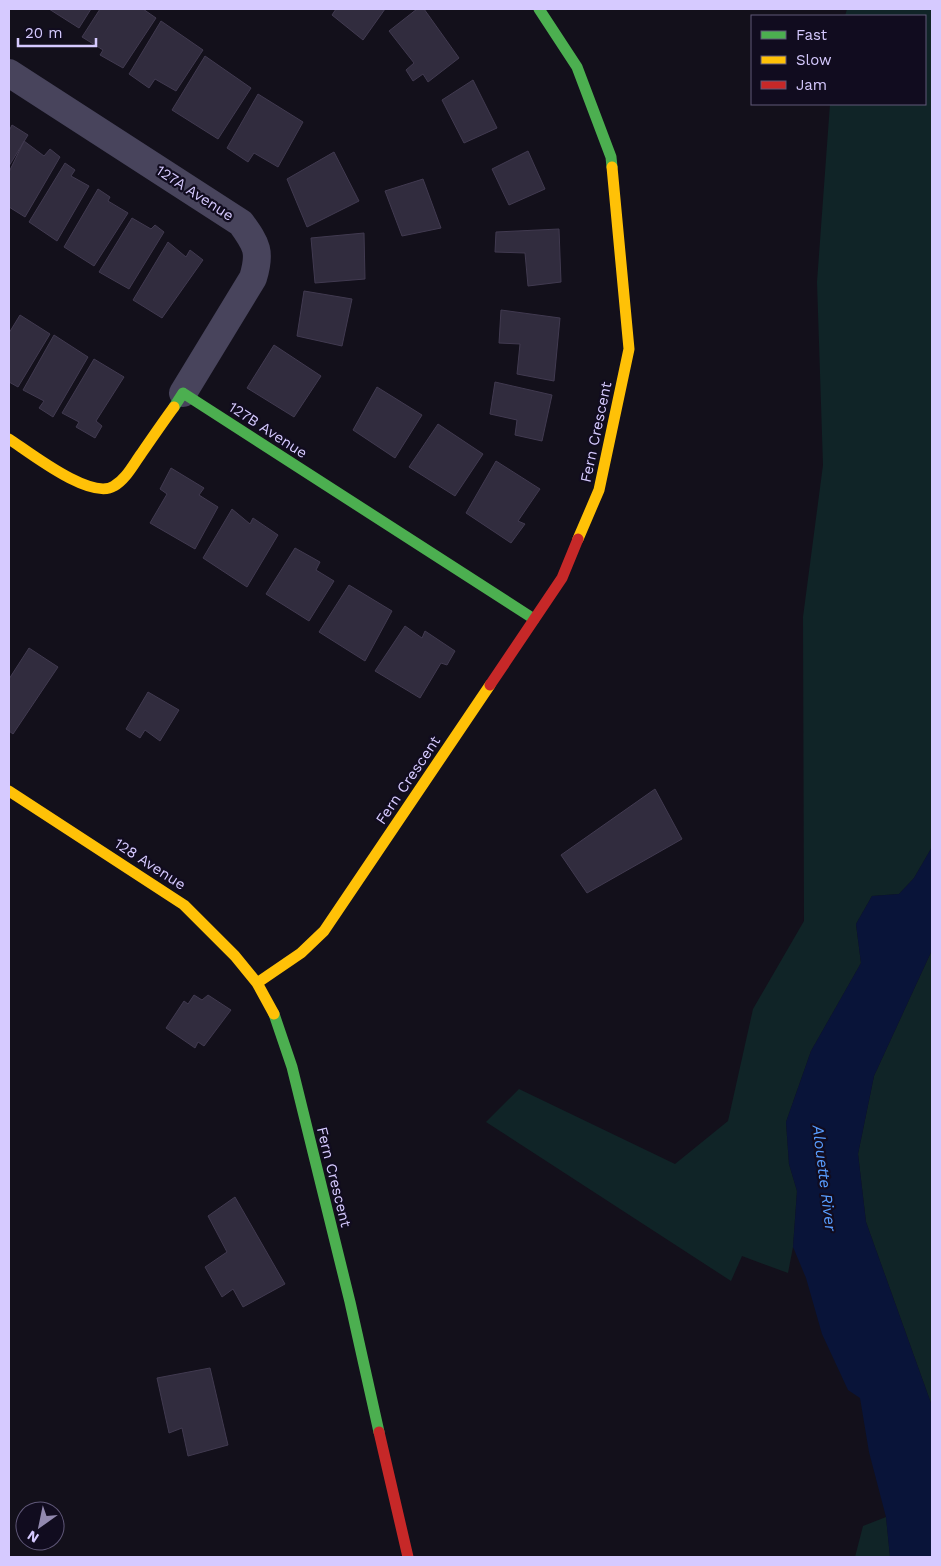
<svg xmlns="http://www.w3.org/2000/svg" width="941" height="1566" font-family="'Work Sans',sans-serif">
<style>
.green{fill:#102427}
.water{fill:#091439}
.building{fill:#312c3e;stroke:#413a50}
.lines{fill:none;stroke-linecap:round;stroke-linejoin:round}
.street{stroke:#48445c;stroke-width:28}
.fast{stroke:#4caf50;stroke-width:11}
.slow{stroke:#ffc107;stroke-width:11}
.jam{stroke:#c62828;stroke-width:11}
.labels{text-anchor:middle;stroke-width:4.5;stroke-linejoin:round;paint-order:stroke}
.street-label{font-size:15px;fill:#d6caff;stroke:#110c1f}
.water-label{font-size:16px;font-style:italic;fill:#589dff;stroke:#110c1f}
</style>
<rect width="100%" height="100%" fill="#13101b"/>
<!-- green -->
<path class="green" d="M 847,9 L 932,9 L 932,847 L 914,878 L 899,894 L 872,896 L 856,924 L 861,963 L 811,1051 L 786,1122 L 789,1164 L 797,1191 L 793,1247 L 788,1273 L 742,1256 L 731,1281 L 486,1122 L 519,1089 L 675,1164 L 728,1121 L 753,1009 L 804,921 L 803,617 L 823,465 L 817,282 L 830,104 L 925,104 L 925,16 L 845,16 Z
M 932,950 L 932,1406 L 866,1222 L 858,1154 L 874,1076 Z
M 886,1517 L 890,1557 L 855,1557 L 863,1526 Z"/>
<!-- water -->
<path class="water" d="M 932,847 L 932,950 L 874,1076 L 858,1154 L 866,1222 L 932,1406 L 932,1557 L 890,1557 L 886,1517 L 869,1452 L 860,1398 L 848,1390 L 822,1334 L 806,1278 L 793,1247 L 797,1191 L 789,1164 L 786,1122 L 811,1051 L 861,963 L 856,924 L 872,896 L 899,894 L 914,878 Z"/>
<!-- building -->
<path class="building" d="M 49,9 L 91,9 L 79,28 Z
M 100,9 L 143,9 L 156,18 L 123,68 L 100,55 L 103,50 L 82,37 Z
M 336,9 L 385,9 L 363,40 L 332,15 Z
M 417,9 L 424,9 L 459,58 L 428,82 L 423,74 L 413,81 L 406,70 L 414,63 L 389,31 Z
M 161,21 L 203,50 L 176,91 L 155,79 L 149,88 L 129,74 Z
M 205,56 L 251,88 L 218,139 L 172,110 Z
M 473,80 L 497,128 L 464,143 L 442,100 Z
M 258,94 L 303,122 L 278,167 L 254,153 L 248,162 L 227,148 Z
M 12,125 L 28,135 L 9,166 L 9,131 Z
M 24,141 L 44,156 L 50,149 L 60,157 L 25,217 L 9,207 L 9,172 Z
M 528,151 L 545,189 L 509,205 L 492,169 Z
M 334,152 L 359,201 L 307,227 L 287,179 Z
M 65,163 L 75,170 L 71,176 L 89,186 L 57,241 L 29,222 Z
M 423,179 L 441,228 L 402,236 L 385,191 Z
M 98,189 L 110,197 L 108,201 L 128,213 L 94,266 L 64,247 Z
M 132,218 L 151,229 L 155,225 L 164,232 L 129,289 L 99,272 Z
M 559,229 L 561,282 L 528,286 L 525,253 L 495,252 L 496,232 Z
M 364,233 L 365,279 L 315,283 L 311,238 Z
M 168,242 L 186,257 L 190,250 L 203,260 L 162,318 L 133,300 Z
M 304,291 L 352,299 L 342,346 L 297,336 Z
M 501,310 L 560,318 L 554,381 L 517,374 L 520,344 L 499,343 Z
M 20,315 L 50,334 L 18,387 L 9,382 L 9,333 Z
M 54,335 L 88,357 L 53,417 L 39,408 L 44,401 L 23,390 Z
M 274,345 L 321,376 L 294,417 L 247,388 Z
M 94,359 L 124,377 L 96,421 L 102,426 L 95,438 L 76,427 L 79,422 L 62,413 Z
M 495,382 L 552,395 L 542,441 L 515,435 L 517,420 L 490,414 Z
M 377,387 L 422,415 L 395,458 L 353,430 Z
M 438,424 L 483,454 L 455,496 L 409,467 Z
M 496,461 L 540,489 L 518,521 L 525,524 L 511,543 L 466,513 Z
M 171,468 L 204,488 L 199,495 L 218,507 L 195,549 L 150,523 L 167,494 L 160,489 Z
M 232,509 L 250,524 L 253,518 L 278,535 L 247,587 L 203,558 Z
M 295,548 L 320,562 L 316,570 L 334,581 L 309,621 L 266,594 Z
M 349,585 L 392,611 L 365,661 L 319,632 Z
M 405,626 L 422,638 L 425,631 L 455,651 L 447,665 L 441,663 L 420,698 L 375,671 Z
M 29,648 L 58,667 L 13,734 L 9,731 L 9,679 Z
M 148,692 L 179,710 L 160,741 L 145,730 L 140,738 L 126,729 Z
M 655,789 L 682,839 L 587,893 L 561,855 Z
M 194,995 L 202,1000 L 208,995 L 231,1010 L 204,1046 L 198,1042 L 195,1048 L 166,1028 L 184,1001 L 188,1004 Z
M 235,1197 L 285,1284 L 243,1307 L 233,1289 L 222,1297 L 205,1267 L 227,1252 L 208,1216 Z
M 210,1368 L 228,1445 L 188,1456 L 182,1428 L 169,1433 L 157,1378 Z"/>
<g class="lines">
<!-- street -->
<path class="street" d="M 9,73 L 241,223 C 257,245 261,252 253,278 L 183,393"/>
<!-- fast -->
<path class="fast" d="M 539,9 L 577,67 L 611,157 L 612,167
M 174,407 L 183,393 L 534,619
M 274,1014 L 292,1067 L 350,1302 L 379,1432"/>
<!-- slow -->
<path class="slow" d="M 9,439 C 29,452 91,501 114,486 C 126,479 133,465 141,454 C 152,438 163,422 174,407
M 578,539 L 599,490 L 629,349 L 612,167
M 9,791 L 184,905 L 235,956 L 257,983 L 274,1014
M 257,983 L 301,953 L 324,931 L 490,685"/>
<!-- jam -->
<path class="jam" d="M 490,685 L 562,578 L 578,539
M 379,1432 L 408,1557"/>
</g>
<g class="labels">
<!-- street labels -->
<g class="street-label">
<text transform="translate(195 193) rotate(33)" y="5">127A Avenue</text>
<text transform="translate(268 430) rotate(33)" y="5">127B Avenue</text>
<text transform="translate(596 432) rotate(-78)" y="5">Fern Crescent</text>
<text transform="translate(408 780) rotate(-56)" y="5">Fern Crescent</text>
<text transform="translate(150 864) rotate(33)" y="5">128 Avenue</text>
<text transform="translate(334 1177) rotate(76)" y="5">Fern Crescent</text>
</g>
<!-- water labels -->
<g class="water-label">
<text transform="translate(825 1178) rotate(83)" y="6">Alouette River</text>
</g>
</g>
<!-- border -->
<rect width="941" height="1566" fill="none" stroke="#d6caff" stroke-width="20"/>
<!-- legend -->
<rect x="751" y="15" width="175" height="90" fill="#110c1f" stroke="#605879"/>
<rect x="761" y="31" width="25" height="8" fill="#4caf50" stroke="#605879"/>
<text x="796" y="40" font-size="15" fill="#d6caff">Fast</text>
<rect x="761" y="56" width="25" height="8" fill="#ffc107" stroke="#605879"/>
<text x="796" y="65" font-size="15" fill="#d6caff">Slow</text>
<rect x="761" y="81" width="25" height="8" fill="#c62828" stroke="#605879"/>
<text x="796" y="90" font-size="15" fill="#d6caff">Jam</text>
<!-- north arrow -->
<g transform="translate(40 1526) rotate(213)"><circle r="24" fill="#110c1f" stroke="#605879"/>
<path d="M0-4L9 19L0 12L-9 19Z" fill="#9289af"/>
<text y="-8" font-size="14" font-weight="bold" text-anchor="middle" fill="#d6caff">N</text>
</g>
<!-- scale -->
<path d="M18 38v8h78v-8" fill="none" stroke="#d6caff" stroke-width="2.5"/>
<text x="25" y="38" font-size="15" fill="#d6caff" stroke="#110c1f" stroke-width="4" paint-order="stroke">20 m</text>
</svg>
